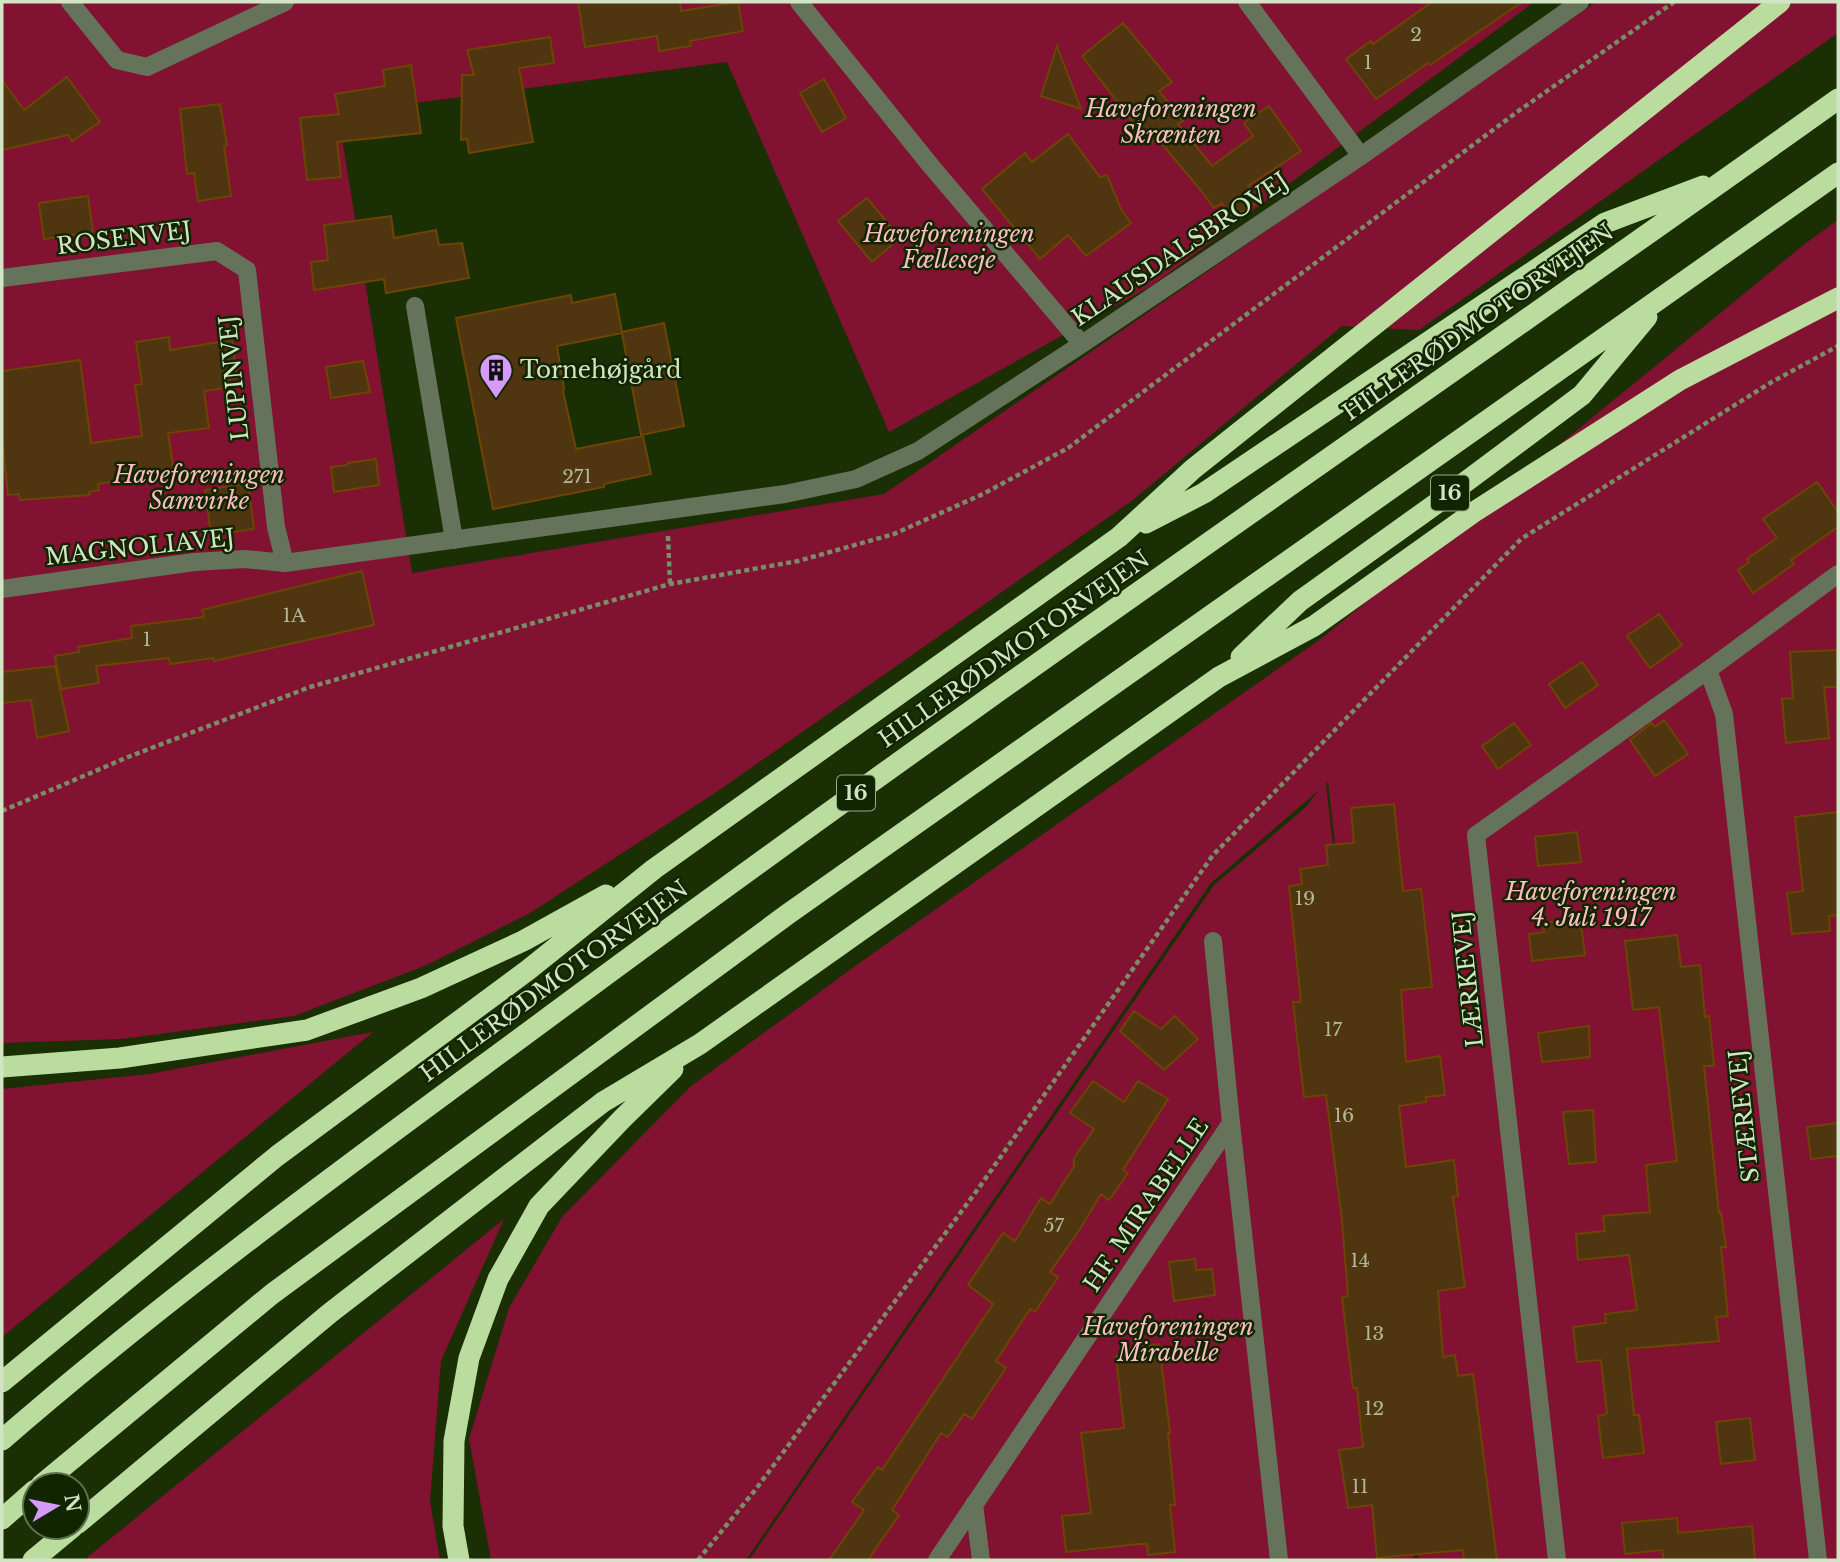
<svg xmlns="http://www.w3.org/2000/svg" width="1840" height="1562" font-family="'Libre Baskerville',serif">
<style>
.green{fill:#811231}
.building{fill:#4f3510;stroke:#6d4502;stroke-width:2}
.lines{fill:none;stroke-linecap:round;stroke-linejoin:round}
.path{stroke:#798d68;stroke-width:4.5;stroke-dasharray:5 3.5;stroke-linecap:butt}
.minor{stroke:#65735b;stroke-width:18}
.highway{stroke:#badc9f;stroke-width:21}
.labels{text-anchor:middle;stroke-width:5;stroke-linejoin:round;paint-order:stroke}
.number-label{font-size:19px;fill:#b1b898}
.shield{fill:#112500;stroke:#98ab8b;stroke-width:2}
.shield-label{font-size:21px;font-weight:bold;fill:#d2e4c6}
.park-label{font-size:23px;font-style:italic;fill:#fdbcc3;stroke:#112500}
.street-label{font-size:23px;fill:#d2e4c6;stroke:#112500}
.poi-label{font-size:23px;fill:#d2e4c6;stroke:#112500;text-anchor:start}
</style>
<rect width="100%" height="100%" fill="#1a2f04"/>
<!-- green -->
<path class="green" d="M 2,2 L 1534,2 L 1153,285 L 889,432 L 727,62 L 338,113 L 412,573 L 884,494 L 1371,159 L 1596,2 L 1838,2 L 1838,33 L 1419,330 L 1342,326 L 1133,500 L 721,789 L 530,913 L 427,965 L 294,1016 L 122,1039 L 2,1043 Z
M 1838,220 L 1838,1560 L 1418,1560 L 1328,782 L 1326,784 L 1414,1560 L 749,1560 L 1214,885 L 1305,808 L 1319,790 L 1211,883 L 746,1560 L 491,1560 L 469,1439 L 509,1308 L 562,1217 L 690,1087 L 865,959 L 1322,638 L 1806,243 Z
M 373,1032 L 2,1337 L 2,1089 L 149,1074 Z
M 504,1219 L 441,1361 L 430,1501 L 440,1560 L 84,1560 Z"/>
<!-- building -->
<path class="building" d="M 578,2 L 680,2 L 681,11 L 738,2 L 743,31 L 690,41 L 691,46 L 659,51 L 657,36 L 585,47 Z
M 1432,2 L 1522,2 L 1430,65 L 1428,63 L 1376,99 L 1346,59 L 1371,41 L 1373,44 Z
M 1123,23 L 1172,82 L 1159,91 L 1183,121 L 1178,124 L 1212,166 L 1253,136 L 1244,123 L 1269,106 L 1301,151 L 1248,186 L 1259,202 L 1230,218 L 1222,203 L 1214,208 L 1199,188 L 1157,138 L 1150,144 L 1082,56 Z
M 550,37 L 554,63 L 519,68 L 533,142 L 469,153 L 467,139 L 461,140 L 462,75 L 474,75 L 467,50 Z
M 1057,46 L 1081,109 L 1041,96 Z
M 411,65 L 421,133 L 337,142 L 341,177 L 307,180 L 300,118 L 339,114 L 335,94 L 385,86 L 383,70 Z
M 67,77 L 100,122 L 72,141 L 68,135 L 2,150 L 2,80 L 24,110 Z
M 824,79 L 846,118 L 822,132 L 800,93 Z
M 220,104 L 227,145 L 224,146 L 231,196 L 198,201 L 194,173 L 187,174 L 180,109 Z
M 1068,134 L 1100,177 L 1107,175 L 1121,209 L 1131,223 L 1086,256 L 1068,235 L 1040,259 L 982,189 L 1025,153 L 1032,162 Z
M 88,196 L 93,232 L 44,239 L 39,203 Z
M 867,198 L 900,238 L 872,262 L 838,221 Z
M 391,216 L 394,238 L 436,230 L 439,245 L 462,243 L 469,278 L 386,293 L 384,279 L 314,290 L 311,262 L 328,260 L 324,225 Z
M 615,294 L 622,332 L 664,323 L 684,426 L 641,435 L 622,333 L 557,346 L 564,389 L 563,391 L 576,449 L 643,436 L 651,474 L 604,484 L 604,487 L 493,509 L 456,318 L 571,295 L 572,303 Z
M 169,337 L 170,350 L 232,340 L 237,378 L 229,379 L 231,387 L 204,391 L 209,428 L 168,433 L 174,473 L 98,484 L 99,490 L 89,492 L 89,495 L 20,500 L 19,494 L 8,495 L 2,440 L 2,371 L 80,360 L 91,443 L 142,436 L 135,385 L 142,384 L 136,342 Z
M 363,361 L 370,392 L 331,398 L 326,367 Z
M 376,459 L 379,485 L 334,492 L 331,467 L 347,465 L 348,463 Z
M 1817,482 L 1838,512 L 1838,527 L 1791,560 L 1794,564 L 1753,593 L 1738,570 L 1749,562 L 1747,559 L 1777,538 L 1763,519 Z
M 248,483 L 254,529 L 211,535 L 205,490 Z
M 362,571 L 374,625 L 214,661 L 213,658 L 170,664 L 169,658 L 96,666 L 99,683 L 61,689 L 55,656 L 79,652 L 78,647 L 132,638 L 131,626 L 204,617 L 202,610 Z
M 1659,614 L 1682,645 L 1650,668 L 1627,636 Z
M 1837,650 L 1838,687 L 1824,687 L 1829,738 L 1786,743 L 1782,699 L 1793,698 L 1790,652 Z
M 1582,662 L 1598,685 L 1565,708 L 1549,684 Z
M 55,666 L 69,731 L 37,738 L 31,700 L 2,703 L 2,672 Z
M 1664,720 L 1688,754 L 1655,776 L 1630,740 L 1652,723 L 1655,727 Z
M 1514,723 L 1531,745 L 1498,769 L 1482,746 Z
M 1394,804 L 1403,891 L 1421,889 L 1432,987 L 1401,990 L 1406,1062 L 1440,1056 L 1445,1095 L 1426,1097 L 1426,1102 L 1399,1106 L 1406,1167 L 1454,1160 L 1458,1196 L 1453,1197 L 1465,1287 L 1438,1291 L 1443,1357 L 1455,1355 L 1458,1376 L 1473,1374 L 1497,1560 L 1464,1560 L 1463,1550 L 1377,1558 L 1372,1505 L 1348,1508 L 1339,1450 L 1363,1447 L 1357,1388 L 1353,1388 L 1342,1297 L 1348,1296 L 1342,1220 L 1326,1095 L 1304,1097 L 1293,1002 L 1301,1002 L 1289,886 L 1302,884 L 1300,869 L 1328,865 L 1326,845 L 1354,843 L 1351,808 Z
M 1838,812 L 1838,915 L 1829,916 L 1830,931 L 1792,934 L 1787,893 L 1803,891 L 1795,817 Z
M 1577,832 L 1581,862 L 1538,866 L 1535,837 Z
M 1580,918 L 1585,955 L 1532,961 L 1529,934 L 1544,932 L 1543,923 Z
M 1677,935 L 1681,967 L 1700,965 L 1705,1017 L 1709,1016 L 1714,1066 L 1704,1066 L 1719,1213 L 1721,1213 L 1726,1247 L 1721,1247 L 1728,1316 L 1716,1317 L 1719,1341 L 1627,1349 L 1634,1415 L 1639,1415 L 1644,1453 L 1603,1458 L 1598,1416 L 1607,1414 L 1601,1360 L 1577,1362 L 1573,1327 L 1606,1323 L 1605,1314 L 1637,1310 L 1629,1255 L 1578,1260 L 1576,1234 L 1605,1231 L 1603,1216 L 1650,1212 L 1646,1165 L 1677,1161 L 1659,1007 L 1633,1010 L 1625,941 Z
M 1134,1011 L 1161,1029 L 1175,1016 L 1198,1039 L 1164,1070 L 1120,1031 Z
M 1589,1026 L 1590,1057 L 1542,1062 L 1538,1033 Z
M 1093,1081 L 1124,1102 L 1138,1081 L 1168,1099 L 1123,1170 L 1128,1173 L 1109,1200 L 1101,1194 L 1080,1229 L 1050,1272 L 1058,1277 L 1035,1312 L 1030,1309 L 996,1361 L 1006,1368 L 972,1419 L 964,1414 L 948,1437 L 941,1433 L 892,1510 L 899,1515 L 868,1560 L 829,1560 L 864,1510 L 852,1502 L 878,1467 L 882,1470 L 993,1304 L 968,1285 L 1003,1233 L 1015,1241 L 1041,1198 L 1050,1204 L 1074,1166 L 1074,1158 L 1094,1129 L 1070,1113 Z
M 1593,1110 L 1596,1162 L 1569,1164 L 1563,1112 Z
M 1838,1123 L 1838,1156 L 1811,1159 L 1807,1127 Z
M 1195,1259 L 1196,1270 L 1212,1269 L 1215,1295 L 1174,1301 L 1169,1262 Z
M 1159,1344 L 1170,1433 L 1168,1433 L 1175,1505 L 1170,1505 L 1175,1552 L 1148,1555 L 1147,1544 L 1138,1544 L 1066,1552 L 1062,1516 L 1091,1513 L 1081,1433 L 1124,1428 L 1116,1356 L 1121,1355 L 1121,1349 Z
M 1750,1418 L 1755,1460 L 1721,1464 L 1716,1422 Z
M 1677,1518 L 1678,1533 L 1752,1526 L 1755,1560 L 1664,1560 L 1662,1550 L 1625,1554 L 1622,1523 Z"/>
<g class="lines">
<!-- path -->
<path class="path" d="M 668,536 L 670,584
M 2,811 L 128,757 L 310,687 L 670,584 L 798,561 L 894,534 L 983,494 L 1068,448 L 1517,112 L 1674,2
M 698,1560 L 756,1489 L 978,1189 L 1213,855 L 1521,539 L 1770,383 L 1838,346"/>
<!-- minor -->
<path class="minor" d="M 70,2 L 117,60 L 147,67 L 285,2
M 799,2 L 931,166 L 1082,344
M 1247,2 L 1361,156
M 2,278 L 217,251 L 247,270 L 276,527 L 285,563
M 415,306 L 454,540
M 2,589 L 194,562 L 245,559 L 285,563 L 785,494 L 856,479 L 918,451 L 1082,344 L 1361,156 L 1580,2
M 1708,670 L 1724,714 L 1818,1560
M 1213,941 L 1231,1123 L 1279,1560
M 974,1504 L 981,1560
M 937,1560 L 1231,1123
M 1557,1560 L 1476,835 L 1708,670 L 1838,574"/>
<!-- highway -->
<path class="highway" d="M 1146,523 L 1204,493 L 1605,223 L 1703,186
M 1241,657 L 1300,601 L 1444,498 L 1582,395 L 1647,317
M 2,1067 L 120,1058 L 307,1030 L 421,988 L 523,941 L 606,895
M 2,1382 L 277,1156 L 528,970 L 654,869 L 1119,537 L 1193,469 L 1780,2
M 2,1440 C 183,1283 379,1143 572,1000 C 988,692 1416,400 1838,99
M 41,1485 L 272,1294 L 788,914 L 1838,173
M 2,1519 L 35,1490
M 77,1524 L 330,1313 L 603,1102 L 700,1044 L 1219,677 L 1314,626 L 1474,512 L 1680,380 L 1838,298
M 33,1560 L 73,1527
M 459,1560 L 453,1526 L 454,1441 L 469,1358 L 498,1279 L 539,1206 L 622,1119 L 673,1069"/>
</g>
<!-- icons -->
<defs>
<symbol id="building-pin" viewBox="-11 -11 22 30"><path d="M0 17L-7.5 6A9.5 9.5 0 1 1 7.5 6Z" fill="#d69bfa" stroke="#112500"/><path d="M-4-6H4V6H1V3H-1V6H-4ZM-2.5-4.3h1.7v1.8h-1.7ZM.8-4.3h1.7v1.8H.8ZM-2.5-1h1.7V.8h-1.7ZM.8-1h1.7V.8H.8Z" fill="#111"/></symbol>
</defs>
<g fill-rule="evenodd">
<use href="#building-pin" x="477" y="351" width="38" height="52"/>
</g>
<g class="labels">
<!-- number labels -->
<g class="number-label">
<text x="1416" y="41">2</text>
<text x="1368" y="69">1</text>
<text x="577" y="483">271</text>
<text x="294" y="622">1A</text>
<text x="147" y="646">1</text>
<text x="1305" y="905">19</text>
<text x="1333" y="1036">17</text>
<text x="1344" y="1122">16</text>
<text x="1054" y="1232">57</text>
<text x="1360" y="1267">14</text>
<text x="1374" y="1340">13</text>
<text x="1374" y="1415">12</text>
<text x="1360" y="1493">11</text>
</g>
<!-- shield labels -->
<g class="shield">
<rect x="1431" y="475.5" width="38" height="35" rx="5"/>
<rect x="837" y="775.5" width="38" height="35" rx="5"/>
</g>
<g class="shield-label">
<text x="1450" y="500">16</text>
<text x="856" y="800">16</text>
</g>
<!-- park labels -->
<g class="park-label">
<text x="1171" y="117">Haveforeningen<tspan x="1171" dy="26">Skrænten</tspan></text>
<text x="949" y="242">Haveforeningen<tspan x="949" dy="26">Fælleseje</tspan></text>
<text x="199" y="483">Haveforeningen<tspan x="199" dy="26">Samvirke</tspan></text>
<text x="1591" y="900">Haveforeningen<tspan x="1591" dy="26">4. Juli 1917</tspan></text>
<text x="1168" y="1335">Haveforeningen<tspan x="1168" dy="26">Mirabelle</tspan></text>
</g>
<!-- street labels -->
<g class="street-label">
<text transform="translate(124 238) rotate(-7)" y="8">ROSENVEJ</text>
<text transform="translate(1180 249) rotate(-34)" y="8">KLAUSDALSBROVEJ</text>
<text transform="translate(1478 322) rotate(-35)" y="8">HILLERØDMOTORVEJEN</text>
<text transform="translate(234 378) rotate(-96)" y="8">LUPINVEJ</text>
<text transform="translate(140 547) rotate(-6)" y="8">MAGNOLIAVEJ</text>
<text transform="translate(1014 649) rotate(-35)" y="8">HILLERØDMOTORVEJEN</text>
<text transform="translate(1468 979) rotate(-96)" y="8">LÆRKEVEJ</text>
<text transform="translate(554 981) rotate(-36)" y="8">HILLERØDMOTORVEJEN</text>
<text transform="translate(1744 1116) rotate(-96)" y="8">STÆREVEJ</text>
<text transform="translate(1146 1205) rotate(-56)" y="8">HF. MIRABELLE</text>
</g>
<!-- poi labels -->
<g class="poi-label">
<text x="520" y="378">Tornehøjgård</text>
</g>
</g>
<!-- border -->
<rect width="1840" height="1562" fill="none" stroke="#d2e4c6" stroke-width="7"/>
<!-- north arrow -->
<g transform="translate(56 1506) rotate(80)"><circle r="33" fill="#112500" stroke="#5e714f" stroke-width="2"/>
<path d="M0-5L12 26L0 18L-12 26Z" fill="#d69bfa"/>
<text y="-10" font-size="19" font-weight="bold" text-anchor="middle" fill="#d2e4c6">N</text>
</g>
</svg>
